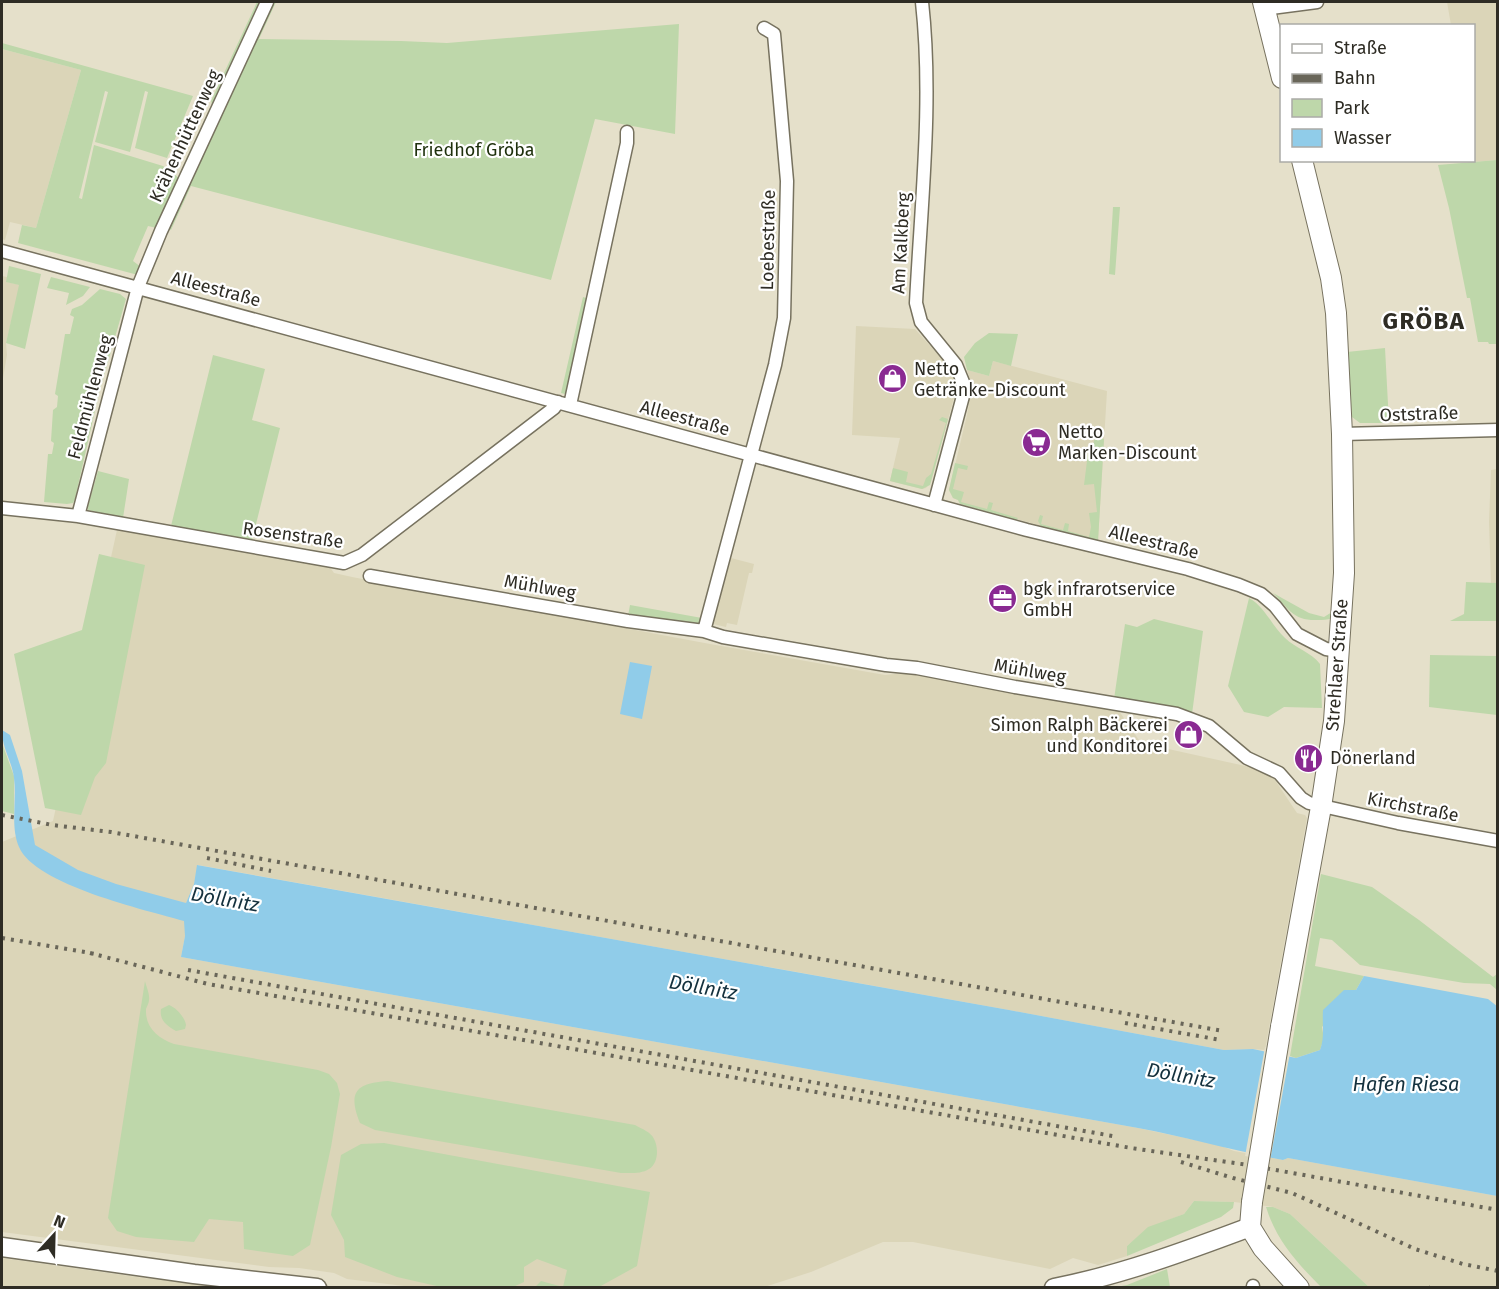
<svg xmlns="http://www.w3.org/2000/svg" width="1499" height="1289" font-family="'Fira Sans',sans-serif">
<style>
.built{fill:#dbd5b8}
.green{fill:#bed7aa}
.water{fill:#90cce9}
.pier{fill:#e5e0ca}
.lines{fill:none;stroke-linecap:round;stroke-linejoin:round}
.street-casing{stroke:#77725f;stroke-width:15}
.secondary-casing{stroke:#77725f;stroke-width:21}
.primary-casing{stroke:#77725f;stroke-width:22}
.street{stroke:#fff;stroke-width:12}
.secondary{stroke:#fff;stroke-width:18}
.primary{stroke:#fff;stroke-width:20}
.rail{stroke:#696659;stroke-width:4;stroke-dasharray:3 6;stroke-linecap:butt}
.primary-bridge-casing{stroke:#77725f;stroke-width:22;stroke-linecap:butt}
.primary-bridge{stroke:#fff;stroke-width:20}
.labels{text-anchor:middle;stroke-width:4.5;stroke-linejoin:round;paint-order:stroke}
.street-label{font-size:18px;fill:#2e2c24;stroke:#fff}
.park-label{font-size:18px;fill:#1e300c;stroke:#fff}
.poi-label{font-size:18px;fill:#2e2c24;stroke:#fff;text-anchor:start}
.water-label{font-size:20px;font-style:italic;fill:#14313e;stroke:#fff}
.district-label{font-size:24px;font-weight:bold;letter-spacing:1.5px;fill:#2e2c24;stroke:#fff}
</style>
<rect width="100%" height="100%" fill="#e5e0ca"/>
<!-- built -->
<path class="built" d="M 1447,2 L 1497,2 L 1497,160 L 1473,162 L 1474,26 L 1451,25 Z
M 2,49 L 81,70 L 36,228 L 10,222 L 5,240 L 2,239 Z
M 2,276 L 7,277 L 7,282 L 20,285 L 6,343 L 7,355 L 2,384 Z
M 856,326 L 915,329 L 950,368 L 953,376 L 955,394 L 931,482 L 926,488 L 922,489 L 890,481 L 900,438 L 852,435 Z
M 993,361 L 1107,391 L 1098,541 L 960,504 L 958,500 L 953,498 L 949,490 L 967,415 L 972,386 L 967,370 L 989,376 Z
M 1497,469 L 1497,583 L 1491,583 L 1489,522 L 1491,470 Z
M 117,530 L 329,566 L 334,573 L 352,577 L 710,644 L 885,675 L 914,672 L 1119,711 L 1141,743 L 1259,769 L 1273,777 L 1297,813 L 1305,815 L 1307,818 L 1265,1050 L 1253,1049 L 1224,1050 L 1009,1010 L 198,865 L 194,884 L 186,903 L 185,936 L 181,957 L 1138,1128 L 1219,1145 L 1234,1151 L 1283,1160 L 1288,1158 L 1497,1196 L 1498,1287 L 1369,1287 L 1290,1214 L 1273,1207 L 1234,1202 L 1194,1201 L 1184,1214 L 1148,1228 L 1127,1246 L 1127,1256 L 1098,1265 L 1073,1258 L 1050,1269 L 913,1242 L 883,1242 L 811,1272 L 761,1288 L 412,1287 L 347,1279 L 334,1273 L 299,1268 L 269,1267 L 2,1232 L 2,842 L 53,821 Z
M 731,558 L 754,564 L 752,573 L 749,573 L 737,625 L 727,623 L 726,627 L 713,624 Z
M 2,1258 L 144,1278 L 227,1287 L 2,1287 Z"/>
<!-- green -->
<path class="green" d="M 257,2 L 262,2 L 213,108 L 211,101 Z
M 272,2 L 276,2 L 259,39 L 401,41 L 447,43 L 679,24 L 675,134 L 595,119 L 551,280 L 191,186 L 171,230 L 168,228 Z
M 2,43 L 193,96 L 167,158 L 135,148 L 148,92 L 145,91 L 130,152 L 95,142 L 108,92 L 105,91 L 79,198 L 82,199 L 94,145 L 163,166 L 179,178 L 157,228 L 148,226 L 133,261 L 141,267 L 138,275 L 18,243 L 22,225 L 36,228 L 81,70 L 2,49 Z
M 1497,160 L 1498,344 L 1489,344 L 1488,342 L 1478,342 L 1470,298 L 1467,298 L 1449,208 L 1438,165 Z
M 1113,207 L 1120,207 L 1115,275 L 1109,274 Z
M 9,266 L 41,274 L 25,349 L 6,343 L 19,285 L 6,282 Z
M 51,277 L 90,287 L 83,296 L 66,305 L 69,293 L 47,288 Z
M 100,289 L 120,294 L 126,299 L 99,393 L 75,499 L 73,503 L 67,504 L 44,502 L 48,454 L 52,454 L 54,443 L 51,441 L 53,410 L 57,407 L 58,396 L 55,394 L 65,334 L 70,334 L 74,317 L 70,315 L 72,309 L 82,305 Z
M 583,297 L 589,299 L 569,391 L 565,394 L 561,393 Z
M 989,333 L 1018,334 L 1011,366 L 993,361 L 989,376 L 967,370 L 964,357 L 975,343 Z
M 1385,348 L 1389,423 L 1360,423 L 1352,417 L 1347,352 Z
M 213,355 L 265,369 L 252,420 L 280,428 L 252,540 L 171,526 Z
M 942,417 L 948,419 L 930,485 L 922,489 L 890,481 L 893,468 L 908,472 L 906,482 L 923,486 L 926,478 L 931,474 L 946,423 L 939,420 Z
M 1095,437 L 1104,439 L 1098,541 L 1041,526 L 1038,521 L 1040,515 L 1043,516 L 1041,524 L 1063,530 L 1065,523 L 1069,524 L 1068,531 L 1089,537 L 1091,527 L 1089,513 L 1097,512 L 1094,484 L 1084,485 L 1088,453 L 1091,454 Z
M 955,463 L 968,466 L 967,470 L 958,468 L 953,489 L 964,492 L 961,502 L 987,509 L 989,502 L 993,503 L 991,510 L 1018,518 L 1016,520 L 960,504 L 958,500 L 953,498 L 949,490 Z
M 98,471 L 129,479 L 123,518 L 88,510 L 88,506 Z
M 99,554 L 145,565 L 106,763 L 95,777 L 81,815 L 45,808 L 14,654 L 82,630 Z
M 1466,582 L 1497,583 L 1497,621 L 1450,621 L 1464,614 Z
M 1273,593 L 1309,613 L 1324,617 L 1332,612 L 1332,618 C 1327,620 1323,620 1318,620 C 1293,621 1289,609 1273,593 Z
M 1249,598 C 1265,607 1272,626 1285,638 C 1295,648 1311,652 1320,664 L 1322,708 L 1284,707 L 1268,717 L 1244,712 L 1228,686 Z
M 630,605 L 702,618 L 701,622 L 696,624 L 628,616 Z
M 1154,619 L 1203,631 L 1192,714 L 1114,699 L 1125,624 L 1137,627 Z
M 1430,655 L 1497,656 L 1497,715 L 1429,707 Z
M 2,743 L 14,776 L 14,814 L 2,811 Z
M 1321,874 L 1372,887 L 1419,920 L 1493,977 L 1497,974 L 1497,990 L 1490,984 L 1464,983 L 1360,965 L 1332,940 L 1320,938 L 1315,966 L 1364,976 L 1356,990 L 1322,1027 L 1324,1039 L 1320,1050 L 1296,1058 L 1290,1056 Z
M 145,981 C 146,986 150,994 149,1000 C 149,1003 147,1006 146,1009 C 145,1028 158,1038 174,1044 L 318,1070 L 329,1074 L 337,1083 L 340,1094 L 331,1147 L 310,1245 L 293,1256 L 244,1249 L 243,1222 L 209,1219 L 194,1242 L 136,1237 L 117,1231 L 108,1218 Z
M 169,1005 C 177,1008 185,1018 186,1025 L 185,1029 L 176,1031 C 167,1026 159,1020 161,1009 Z
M 388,1081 L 635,1125 C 642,1129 651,1132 654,1139 C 659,1148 658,1164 649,1169 C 641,1174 631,1173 621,1173 L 375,1130 L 360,1123 C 347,1091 357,1083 388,1081 Z
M 384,1143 L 650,1192 L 637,1266 L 599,1287 L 535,1287 L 541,1281 L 563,1287 L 567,1270 L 537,1259 L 524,1267 L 524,1282 L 513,1287 L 441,1287 L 397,1277 L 345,1257 L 344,1240 L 331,1215 L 341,1155 L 361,1144 Z
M 1194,1201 L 1234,1202 L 1233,1208 L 1221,1217 L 1127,1256 L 1127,1246 L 1148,1227 L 1184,1214 Z
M 1266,1207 L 1273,1207 L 1290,1214 L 1369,1287 L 1321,1287 C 1298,1264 1276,1240 1266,1207 Z
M 1167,1269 L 1170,1287 L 1116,1287 L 1127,1285 Z"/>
<!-- water -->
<path class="water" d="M 630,662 L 652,666 L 642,719 L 620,714 Z
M 2,730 L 10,735 L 22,771 L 35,845 L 78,870 L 116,884 L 186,903 L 194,884 L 197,865 L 1009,1010 L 1224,1050 L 1253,1049 L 1296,1058 L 1320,1050 C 1325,1037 1322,1024 1323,1010 L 1344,990 L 1356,990 L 1364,976 L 1488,999 L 1498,1007 L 1497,1196 L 1288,1158 L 1283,1160 C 1234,1151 1187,1137 1138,1128 L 181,957 L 185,936 L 184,921 C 146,910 35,885 19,847 C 10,826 17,801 14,778 C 12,761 2,749 2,730 Z"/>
<!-- pier -->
<path class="pier" d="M 1265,1047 L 1290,1053 L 1270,1161 L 1245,1156 Z"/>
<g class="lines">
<defs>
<path id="street" d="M 922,2 C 933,101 921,203 916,303 L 921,322 L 956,365 L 963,382 L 963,396 L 934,505
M 1264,9 L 1317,2
M 2,251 L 1027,530 L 1188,569 L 1239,585 L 1261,594 L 1275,606 L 1297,634 L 1326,649 L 1339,651
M 570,405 L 627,143 L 627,132
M 1342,434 L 1498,430
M 2,508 L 78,516 L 344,563 L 362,555 L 554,408 L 558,402
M 78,516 L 138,287 L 161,231 L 267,2
M 370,576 L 628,621 L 704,631 L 723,637 L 886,665 L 917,668 L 1015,687 L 1177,714 L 1209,726 L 1247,758 L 1279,773 L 1301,798 L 1309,803 L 1398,823 L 1498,841
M 704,631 L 775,365 L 784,318 L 787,181 L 774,34 L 764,28
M 1253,1288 L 1253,1286"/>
<path id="secondary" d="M 2,1247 L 194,1274 L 317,1288
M 1054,1288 C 1121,1275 1186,1251 1250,1227"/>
<path id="primary" d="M 1263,2 L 1282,78
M 1281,1027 L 1321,807 L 1334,721 L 1344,573 L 1342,434 L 1336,313 L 1331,278 L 1302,160
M 1252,1202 L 1250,1227 L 1263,1248 L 1299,1288"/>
</defs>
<!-- street casing -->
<use href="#street" class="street-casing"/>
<!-- secondary casing -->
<use href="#secondary" class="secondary-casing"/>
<!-- primary casing -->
<use href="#primary" class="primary-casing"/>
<!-- street -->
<use href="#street" class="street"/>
<!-- secondary -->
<use href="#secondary" class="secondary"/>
<!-- primary -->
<use href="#primary" class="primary"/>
<!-- rail -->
<path class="rail" d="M 2,815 L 52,825 L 111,832 L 1223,1031
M 207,858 L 271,871
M 2,938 L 96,954
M 90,953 L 208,984 L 1131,1148 L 1248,1165 L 1498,1210
M 188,970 L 1118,1137
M 1125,1023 L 1221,1040
M 1181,1162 L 1233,1178 L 1292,1193 L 1415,1249 L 1463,1264 L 1498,1271
M 1428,1287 L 1429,1288"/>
<defs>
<path id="primary-bridge" d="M 1252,1202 L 1281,1027"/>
</defs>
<!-- primary-bridge casing -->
<use href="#primary-bridge" class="primary-bridge-casing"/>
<!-- primary-bridge -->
<use href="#primary-bridge" class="primary-bridge"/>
</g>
<!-- icons -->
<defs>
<symbol id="shop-disc" viewBox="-11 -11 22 22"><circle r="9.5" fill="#8a2a92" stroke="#fff"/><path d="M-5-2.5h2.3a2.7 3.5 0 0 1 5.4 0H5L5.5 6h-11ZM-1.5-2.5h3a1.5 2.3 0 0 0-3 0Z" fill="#fff"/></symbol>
<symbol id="supermarket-disc" viewBox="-11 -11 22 22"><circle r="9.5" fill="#8a2a92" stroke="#fff"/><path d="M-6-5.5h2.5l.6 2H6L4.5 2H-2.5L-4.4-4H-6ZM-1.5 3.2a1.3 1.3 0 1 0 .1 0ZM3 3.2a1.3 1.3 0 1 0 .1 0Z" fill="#fff"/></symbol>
<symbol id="office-disc" viewBox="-11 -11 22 22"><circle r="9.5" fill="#8a2a92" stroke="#fff"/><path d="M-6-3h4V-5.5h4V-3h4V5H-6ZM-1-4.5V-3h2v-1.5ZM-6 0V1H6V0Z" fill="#fff"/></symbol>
<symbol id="restaurant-disc" viewBox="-11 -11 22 22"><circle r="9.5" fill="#8a2a92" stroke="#fff"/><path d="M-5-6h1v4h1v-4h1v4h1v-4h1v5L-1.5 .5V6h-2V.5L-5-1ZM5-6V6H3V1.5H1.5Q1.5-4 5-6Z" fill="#fff"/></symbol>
</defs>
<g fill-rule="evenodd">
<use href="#shop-disc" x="876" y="362" width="33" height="33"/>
<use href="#supermarket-disc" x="1020" y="426" width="33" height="33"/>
<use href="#office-disc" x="986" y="582" width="33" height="33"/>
<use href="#shop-disc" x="1172" y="718" width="33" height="33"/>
<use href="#restaurant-disc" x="1292" y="742" width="33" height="33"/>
</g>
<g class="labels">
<!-- street labels -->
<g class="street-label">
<text transform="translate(185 136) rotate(-65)" y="6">Krähenhüttenweg</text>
<text transform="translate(768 240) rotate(-89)" y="6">Loebestraße</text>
<text transform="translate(901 243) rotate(-87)" y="6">Am Kalkberg</text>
<text transform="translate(216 289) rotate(15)" y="6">Alleestraße</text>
<text transform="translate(90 397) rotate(-75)" y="6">Feldmühlenweg</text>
<text transform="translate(1419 414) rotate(-2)" y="6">Oststraße</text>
<text transform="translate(685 418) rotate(15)" y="6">Alleestraße</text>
<text transform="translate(293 535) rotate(8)" y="6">Rosenstraße</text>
<text transform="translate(1154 542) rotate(14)" y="6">Alleestraße</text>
<text transform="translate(540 587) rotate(10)" y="6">Mühlweg</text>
<text transform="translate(1337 665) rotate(-86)" y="6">Strehlaer Straße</text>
<text transform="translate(1030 671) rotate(10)" y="6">Mühlweg</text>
<text transform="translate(1413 807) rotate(11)" y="6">Kirchstraße</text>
</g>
<!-- park labels -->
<g class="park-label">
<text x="474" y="156">Friedhof Gröba</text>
</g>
<!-- poi labels -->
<g class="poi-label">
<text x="914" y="375">Netto<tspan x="914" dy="21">Getränke-Discount</tspan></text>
<text x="1058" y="438">Netto<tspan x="1058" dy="21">Marken-Discount</tspan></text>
<text x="1023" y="595">bgk infrarotservice<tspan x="1023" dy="21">GmbH</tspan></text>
<text x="1168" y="731" text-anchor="end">Simon Ralph Bäckerei<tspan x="1168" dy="21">und Konditorei</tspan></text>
<text x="1330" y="764">Dönerland</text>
</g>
<!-- water labels -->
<g class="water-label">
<text transform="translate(225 899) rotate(10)" y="7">Döllnitz</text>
<text transform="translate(703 987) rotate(10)" y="7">Döllnitz</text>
<text transform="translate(1181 1075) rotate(10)" y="7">Döllnitz</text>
<text x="1406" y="1091">Hafen Riesa</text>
</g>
<!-- district labels -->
<g class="district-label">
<text x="1424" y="329">GRÖBA</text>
</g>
</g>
<!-- border -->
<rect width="1499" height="1289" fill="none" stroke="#2e2c24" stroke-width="6"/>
<!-- legend -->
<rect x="1280" y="24" width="195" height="138" fill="#ffffff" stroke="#ababa7" stroke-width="1.5"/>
<rect x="1292" y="44" width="30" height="9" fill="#ffffff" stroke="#ababa7" stroke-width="1.5"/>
<text x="1334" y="54" font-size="18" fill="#2e2c24">Straße</text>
<rect x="1292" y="74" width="30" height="9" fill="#696659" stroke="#ababa7" stroke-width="1.5"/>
<text x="1334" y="84" font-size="18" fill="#2e2c24">Bahn</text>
<rect x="1292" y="99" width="30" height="18" fill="#bed7aa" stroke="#ababa7" stroke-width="1.5"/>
<text x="1334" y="114" font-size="18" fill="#2e2c24">Park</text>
<rect x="1292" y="129" width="30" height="18" fill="#90cce9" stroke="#ababa7" stroke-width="1.5"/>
<text x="1334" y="144" font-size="18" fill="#2e2c24">Wasser</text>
<!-- north arrow -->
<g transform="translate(54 1235) rotate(22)" stroke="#ffffff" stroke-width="4.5" paint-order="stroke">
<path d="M0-4.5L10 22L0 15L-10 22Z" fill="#2e2c24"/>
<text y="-9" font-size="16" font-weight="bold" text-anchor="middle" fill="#2e2c24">N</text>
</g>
</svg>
